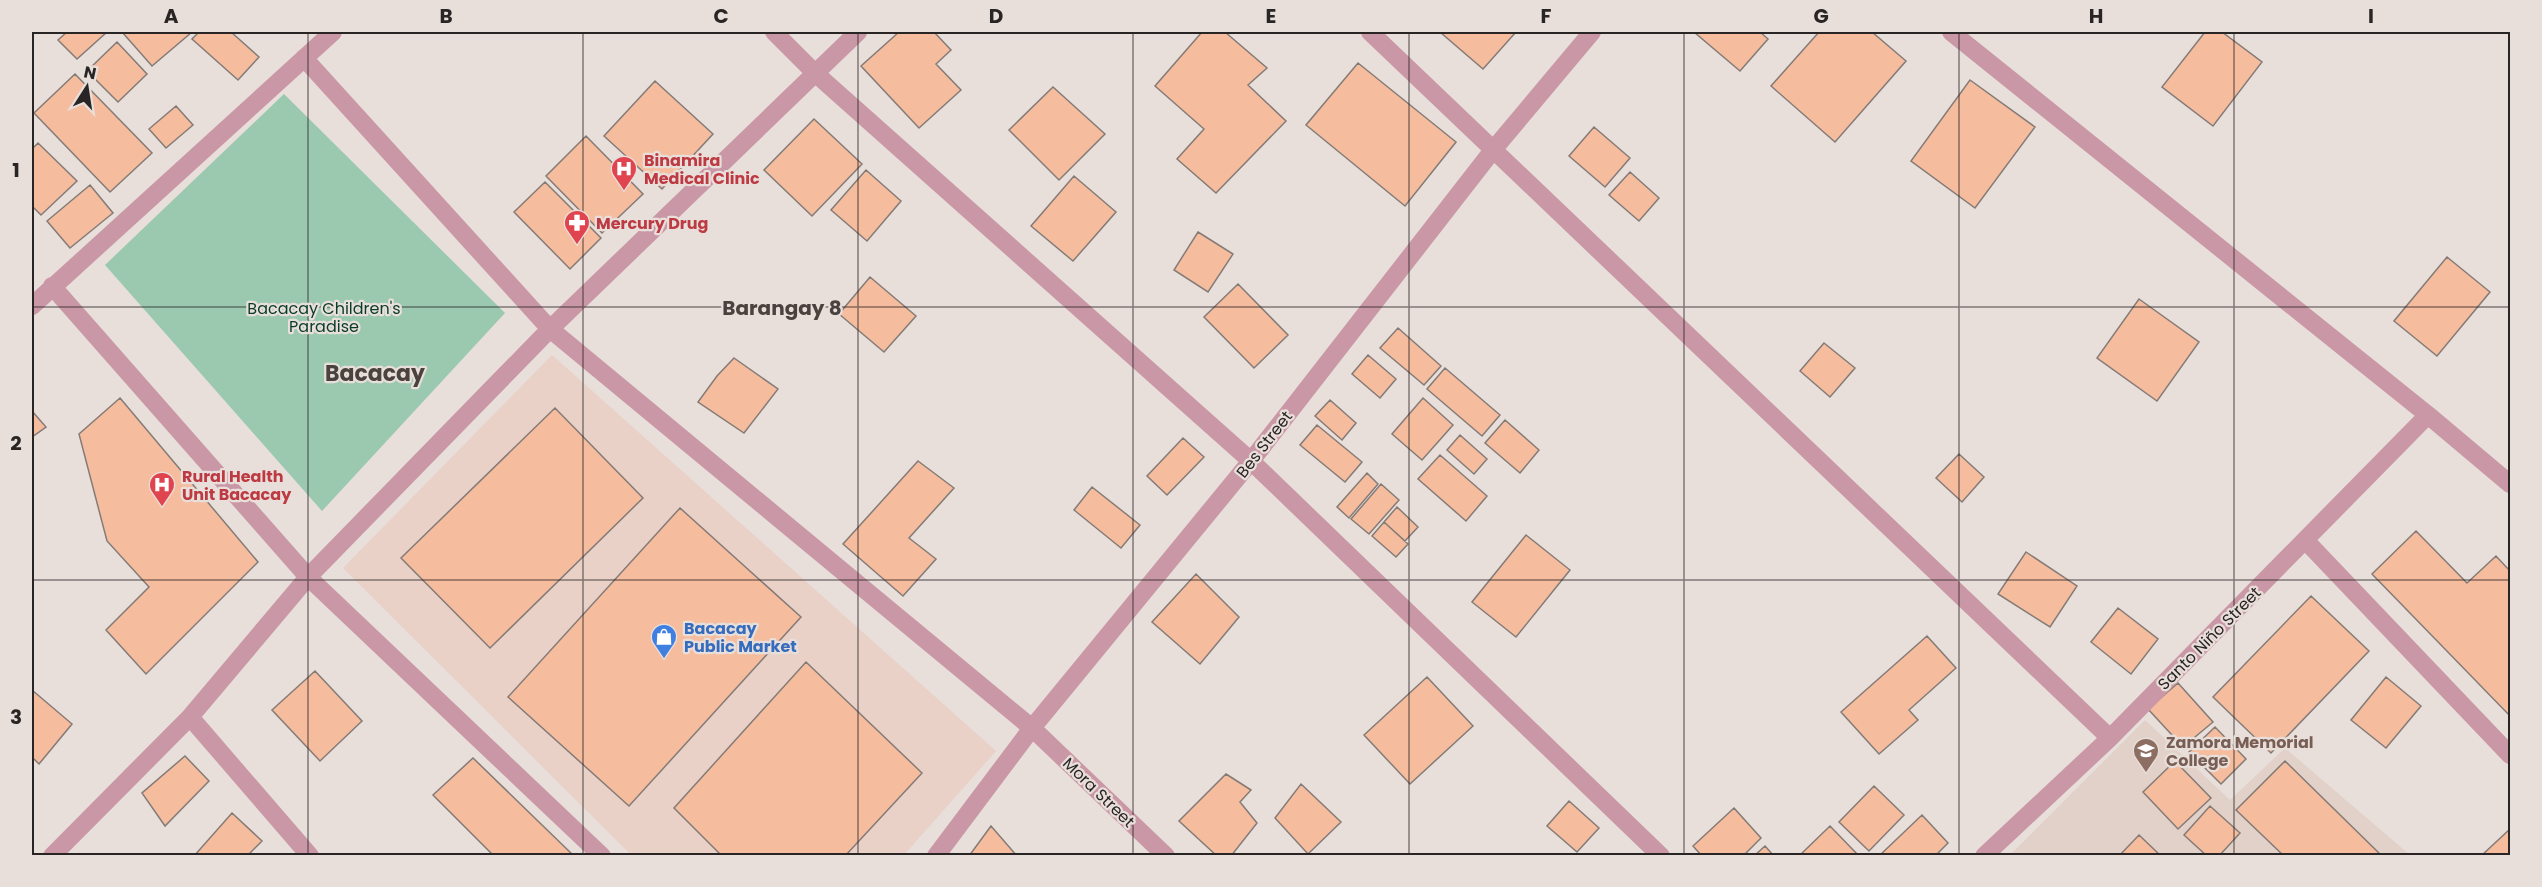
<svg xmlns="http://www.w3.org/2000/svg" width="2542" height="887" font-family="Poppins,sans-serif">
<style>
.commercial{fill:#e9d1c8}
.built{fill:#e2d1c9}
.green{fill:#9ac9b0}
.building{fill:#f6bc9e;stroke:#847b77;stroke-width:1.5}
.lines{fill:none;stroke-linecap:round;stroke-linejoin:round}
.minor{stroke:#c997a5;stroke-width:18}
.grid{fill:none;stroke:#292524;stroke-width:1.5;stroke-opacity:0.55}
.labels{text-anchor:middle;stroke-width:4.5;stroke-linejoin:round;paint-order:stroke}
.health-label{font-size:16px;font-weight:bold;fill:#be3a42;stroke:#e8deda;text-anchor:start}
.park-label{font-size:16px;fill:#073c28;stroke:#e8deda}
.street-label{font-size:16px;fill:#292524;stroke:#e8deda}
.shop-label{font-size:16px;font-weight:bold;fill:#366cbe;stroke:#e8deda;text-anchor:start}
.education-label{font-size:16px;font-weight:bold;fill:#785e54;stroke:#e8deda;text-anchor:start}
.quarter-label{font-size:20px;font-weight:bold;fill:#49423e;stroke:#e8deda}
.district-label{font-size:22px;font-weight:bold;fill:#49423e;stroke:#e8deda}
.neatline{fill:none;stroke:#292524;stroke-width:2}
.grid-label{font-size:20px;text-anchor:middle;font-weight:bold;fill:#292524}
</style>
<rect width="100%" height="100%" fill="#e8deda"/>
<!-- commercial -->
<path class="commercial" d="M 552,355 L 996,751 L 904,855 L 631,855 L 343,568 Z"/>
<!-- built -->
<path class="built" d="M 2145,720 L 2230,800 L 2285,748 L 2410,855 L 2009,856 Z"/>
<!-- green -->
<path class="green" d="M 284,94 L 505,313 L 322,511 L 105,265 Z"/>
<!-- building -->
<path class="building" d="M 67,32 L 107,32 L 77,59 L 58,40 Z
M 122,32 L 192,32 L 152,66 Z
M 199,32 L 231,32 L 259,57 L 238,80 L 192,39 Z
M 899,32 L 934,32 L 951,50 L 936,64 L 961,90 L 919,128 L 861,66 Z
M 1202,32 L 1225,32 L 1267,68 L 1248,85 L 1286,121 L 1216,193 L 1177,159 L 1204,129 L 1155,86 Z
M 1440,32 L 1516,32 L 1483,69 Z
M 1694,32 L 1760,32 L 1768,39 L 1740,71 Z
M 1819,32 L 1872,32 L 1906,61 L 1835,142 L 1771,86 Z
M 2205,32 L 2222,32 L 2262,62 L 2213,126 L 2162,87 Z
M 117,42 L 147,74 L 118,102 L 87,71 Z
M 1358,63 L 1456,142 L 1405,206 L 1306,125 Z
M 75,74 L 152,153 L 110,192 L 34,113 Z
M 1970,80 L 2035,127 L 1975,208 L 1911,161 Z
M 655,81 L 713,134 L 662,189 L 604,136 Z
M 1053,87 L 1105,134 L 1059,180 L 1009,130 Z
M 176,106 L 193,125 L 166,148 L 149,129 Z
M 814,119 L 862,164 L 812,216 L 764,170 Z
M 1594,127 L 1630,158 L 1605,187 L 1569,156 Z
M 586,136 L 643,194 L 602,233 L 546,176 Z
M 38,143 L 77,181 L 41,215 L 32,206 L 32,149 Z
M 866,170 L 901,201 L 867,241 L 831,210 Z
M 1630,172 L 1659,198 L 1639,221 L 1609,195 Z
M 1074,176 L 1116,212 L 1073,261 L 1031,226 Z
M 545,182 L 601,238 L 570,269 L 514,212 Z
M 90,185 L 113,213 L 70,248 L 47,221 Z
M 1198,232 L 1233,254 L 1208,292 L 1174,270 Z
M 2447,257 L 2490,292 L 2437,356 L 2394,321 Z
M 870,277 L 916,316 L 884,352 L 839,314 Z
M 1238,284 L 1288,335 L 1254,368 L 1204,317 Z
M 2139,299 L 2199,342 L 2157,401 L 2097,358 Z
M 1398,328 L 1441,366 L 1424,385 L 1380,348 Z
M 1824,343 L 1855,368 L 1830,397 L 1800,371 Z
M 1368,355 L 1396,379 L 1380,398 L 1352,374 Z
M 734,358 L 778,389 L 744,433 L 698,402 L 717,376 Z
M 1445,368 L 1500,415 L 1482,436 L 1427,389 Z
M 120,398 L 258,562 L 146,674 L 106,630 L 149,587 L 107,541 L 79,434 Z
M 1423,398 L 1453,425 L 1422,460 L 1392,434 Z
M 1330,400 L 1356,423 L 1342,440 L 1315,416 Z
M 555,408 L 643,498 L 490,648 L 401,558 Z
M 32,411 L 46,427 L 32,437 Z
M 1505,420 L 1539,450 L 1520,473 L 1485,443 Z
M 1317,425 L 1362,462 L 1345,482 L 1300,445 Z
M 1460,435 L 1487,459 L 1474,474 L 1447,450 Z
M 1183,438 L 1204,457 L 1167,495 L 1147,476 Z
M 1959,454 L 1984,477 L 1962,502 L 1936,478 Z
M 1440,455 L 1487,496 L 1466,521 L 1418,479 Z
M 918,461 L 954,488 L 909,538 L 936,559 L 903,596 L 843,544 Z
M 1367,473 L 1378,484 L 1349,518 L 1337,507 Z
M 1381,484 L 1399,500 L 1369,534 L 1351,519 Z
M 1092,487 L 1140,525 L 1121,548 L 1074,510 Z
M 1397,507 L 1418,527 L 1405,541 L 1384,522 Z
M 680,508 L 801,617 L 629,806 L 508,697 Z
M 1384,522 L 1408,544 L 1396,557 L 1372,536 Z
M 2416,531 L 2467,583 L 2496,556 L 2510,571 L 2510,716 L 2372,574 Z
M 1526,535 L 1570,570 L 1516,637 L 1472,602 Z
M 2026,552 L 2077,586 L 2050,627 L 1998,594 Z
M 1196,574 L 1239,617 L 1200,664 L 1152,622 Z
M 2311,596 L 2369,651 L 2271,753 L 2213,697 Z
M 2118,608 L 2158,639 L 2131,674 L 2091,642 Z
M 1927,636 L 1956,668 L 1909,710 L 1918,720 L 1879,754 L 1841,712 Z
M 806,662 L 922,773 L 845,856 L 722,856 L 674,808 Z
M 315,671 L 362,721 L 320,761 L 272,710 Z
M 1427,677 L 1473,726 L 1410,784 L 1364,735 Z
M 2386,677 L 2421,706 L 2386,748 L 2351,720 Z
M 2178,683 L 2213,722 L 2183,747 L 2148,709 Z
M 32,690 L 72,724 L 39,764 L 32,757 Z
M 2215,727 L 2246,759 L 2221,784 L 2189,752 Z
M 185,756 L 209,781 L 165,826 L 142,793 Z
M 473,758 L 574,856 L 494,856 L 433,795 Z
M 2175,761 L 2211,798 L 2178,829 L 2143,792 Z
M 2285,761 L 2382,856 L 2284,856 L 2236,810 Z
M 1226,774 L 1251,790 L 1240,802 L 1257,823 L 1231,856 L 1217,856 L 1179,821 Z
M 1301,784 L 1341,822 L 1308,854 L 1275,818 Z
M 1874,786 L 1904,815 L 1869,851 L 1839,822 Z
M 1569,801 L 1599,828 L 1577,852 L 1547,826 Z
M 2210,806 L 2240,833 L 2219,856 L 2207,856 L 2184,835 Z
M 1734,808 L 1761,838 L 1743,856 L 1702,856 L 1693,846 Z
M 232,813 L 262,841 L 247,856 L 194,856 Z
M 1922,815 L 1948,843 L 1935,856 L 1879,856 Z
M 991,826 L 1017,856 L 969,856 Z
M 1830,826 L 1859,856 L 1799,856 Z
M 2510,829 L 2510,856 L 2481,856 Z
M 2139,835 L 2161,856 L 2119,856 Z
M 1765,846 L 1774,856 L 1754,856 Z"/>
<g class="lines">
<!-- minor -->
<path class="minor" d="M 774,32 L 815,73 L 1251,461 L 1661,856
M 1370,32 L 2110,738
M 1951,32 L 2428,415 L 2510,484
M 304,58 L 550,329 L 1032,728 L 1166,856
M 52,286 L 308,577 L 602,856
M 32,306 L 333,32
M 2305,540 L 2510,755
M 190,717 L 310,856
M 52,856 L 190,717 L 308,577 L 550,329 L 858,32
M 936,856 L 1032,728 L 1251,461 L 1493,150 L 1592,32
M 1984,856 L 2110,738 L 2428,415"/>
</g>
<!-- grid -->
<path class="grid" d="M 308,32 L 308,856M 583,32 L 583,856M 858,32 L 858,856M 1133,32 L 1133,856M 1409,32 L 1409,856M 1684,32 L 1684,856M 1959,32 L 1959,856M 2234,32 L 2234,856M 32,307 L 2510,307M 32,580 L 2510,580"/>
<!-- icons -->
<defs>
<symbol id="hospital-pin" viewBox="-11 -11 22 30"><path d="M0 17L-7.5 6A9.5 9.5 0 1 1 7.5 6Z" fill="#e0444e" stroke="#e8deda"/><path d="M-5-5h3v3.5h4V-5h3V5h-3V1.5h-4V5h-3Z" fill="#fff"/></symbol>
<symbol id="pharmacy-pin" viewBox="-11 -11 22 30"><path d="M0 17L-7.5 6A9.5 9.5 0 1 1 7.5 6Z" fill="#e0444e" stroke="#e8deda"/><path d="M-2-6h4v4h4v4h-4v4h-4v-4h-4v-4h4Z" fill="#fff"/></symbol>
<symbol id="shop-pin" viewBox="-11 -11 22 30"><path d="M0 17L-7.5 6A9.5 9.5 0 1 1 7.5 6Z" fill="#3f7fe0" stroke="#e8deda"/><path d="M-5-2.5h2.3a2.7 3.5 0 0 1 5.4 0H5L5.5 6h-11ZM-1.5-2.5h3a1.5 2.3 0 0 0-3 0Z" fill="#fff"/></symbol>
<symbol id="university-pin" viewBox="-11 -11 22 30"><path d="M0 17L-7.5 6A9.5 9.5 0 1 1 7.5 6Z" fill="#8d6e63" stroke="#e8deda"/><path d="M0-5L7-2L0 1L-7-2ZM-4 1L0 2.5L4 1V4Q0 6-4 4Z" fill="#fff"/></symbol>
</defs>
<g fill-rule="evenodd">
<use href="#hospital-pin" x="609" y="154" width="30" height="40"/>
<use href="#pharmacy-pin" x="562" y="208" width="30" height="40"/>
<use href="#hospital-pin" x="147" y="470" width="30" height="40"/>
<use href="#shop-pin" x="649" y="622" width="30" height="40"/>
<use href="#university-pin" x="2131" y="736" width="30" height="40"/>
</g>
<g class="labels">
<!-- health labels -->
<g class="health-label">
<text x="644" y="166">Binamira<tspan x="644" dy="18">Medical Clinic</tspan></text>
<text x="596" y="229">Mercury Drug</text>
<text x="182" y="482">Rural Health<tspan x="182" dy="18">Unit Bacacay</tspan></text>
</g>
<!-- park labels -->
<g class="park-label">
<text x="324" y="314">Bacacay Children's<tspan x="324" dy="18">Paradise</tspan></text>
</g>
<!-- street labels -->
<g class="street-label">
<text transform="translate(1264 444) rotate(-52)" y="6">Bes Street</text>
<text transform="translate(2209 638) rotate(-45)" y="6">Santo Niño Street</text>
<text transform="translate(1099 792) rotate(44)" y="6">Mora Street</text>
</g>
<!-- shop labels -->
<g class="shop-label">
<text x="684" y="634">Bacacay<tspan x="684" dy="18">Public Market</tspan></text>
</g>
<!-- education labels -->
<g class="education-label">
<text x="2166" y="748">Zamora Memorial<tspan x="2166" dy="18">College</tspan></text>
</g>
<!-- quarter labels -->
<g class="quarter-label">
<text x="782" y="315">Barangay 8</text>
</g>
<!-- district labels -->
<g class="district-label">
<text x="375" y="381">Bacacay</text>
</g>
</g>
<!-- border -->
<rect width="2542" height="887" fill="none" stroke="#e8deda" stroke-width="66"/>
<!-- north arrow -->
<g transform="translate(87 87) rotate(12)" stroke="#e8deda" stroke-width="4.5" paint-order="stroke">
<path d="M0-4.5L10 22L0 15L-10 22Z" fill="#292524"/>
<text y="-9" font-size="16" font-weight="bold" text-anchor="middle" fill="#292524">N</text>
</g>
<rect x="33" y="33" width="2476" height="821" class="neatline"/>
<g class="grid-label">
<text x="171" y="23">A</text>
<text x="446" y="23">B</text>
<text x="721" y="23">C</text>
<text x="996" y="23">D</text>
<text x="1271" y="23">E</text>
<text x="1546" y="23">F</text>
<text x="1821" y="23">G</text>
<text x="2096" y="23">H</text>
<text x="2371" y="23">I</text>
<text x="16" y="177">1</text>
<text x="16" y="450">2</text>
<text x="16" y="724">3</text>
</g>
</svg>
